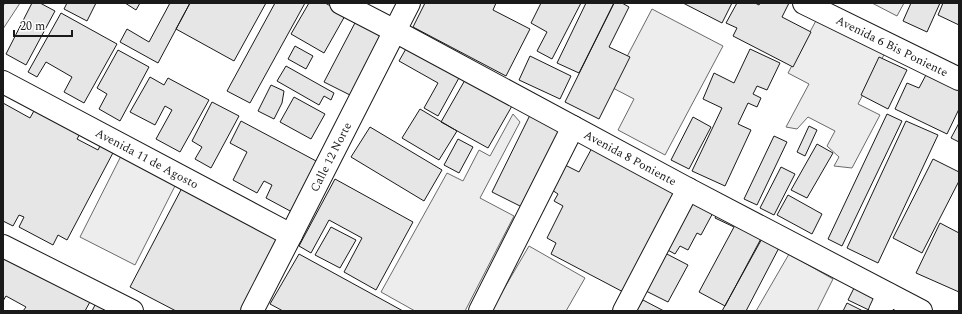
<svg xmlns="http://www.w3.org/2000/svg" width="962" height="314" font-family="Spectral,serif">
<style>
.built{fill:#ededed;stroke:#6a6a6a}
.building{fill:#e6e6e6;stroke:#1a1a1a}
.lines{fill:none;stroke-linecap:round;stroke-linejoin:round}
.minor-casing{stroke:#1a1a1a;stroke-width:24}
.minor{stroke:#fff;stroke-width:22}
.labels{text-anchor:middle;stroke-width:3;stroke-linejoin:round;paint-order:stroke}
.street-label{font-size:12px;fill:#1a1a1a;stroke:#fff}
</style>
<rect width="100%" height="100%" fill="#fff"/>
<!-- built -->
<path class="built" d="M 5,3 L 20,3 L 3,29 L 3,6 Z
M 872,3 L 904,3 L 897,16 Z
M 652,9 L 723,46 L 665,155 L 618,130 L 634,99 L 611,87 Z
M 819,15 L 886,51 L 858,104 L 880,115 L 852,168 L 834,166 L 839,157 L 827,146 L 835,131 L 808,117 L 797,129 L 786,127 L 809,84 L 788,73 Z
M 513,114 L 520,122 L 480,198 L 514,216 L 465,311 L 415,311 L 381,292 L 447,173 L 463,181 L 479,150 L 490,156 Z
M 122,154 L 177,182 L 135,265 L 80,237 Z
M 529,246 L 585,278 L 566,311 L 491,311 Z
M 789,254 L 833,279 L 817,311 L 756,311 Z"/>
<!-- building -->
<path class="building" d="M 32,3 L 40,3 L 55,11 L 26,65 L 6,54 Z
M 67,3 L 96,3 L 87,21 L 64,9 Z
M 125,3 L 140,3 L 136,10 Z
M 170,3 L 190,3 L 158,63 L 120,42 L 127,29 L 149,42 Z
M 190,3 L 266,3 L 234,61 L 176,29 Z
M 275,3 L 305,3 L 250,103 L 227,91 Z
M 309,3 L 325,3 L 346,14 L 324,53 L 291,34 Z
M 425,3 L 496,3 L 493,10 L 530,29 L 506,76 L 413,27 Z
M 541,3 L 581,3 L 552,59 L 537,51 L 547,32 L 531,23 Z
M 586,3 L 614,3 L 579,73 L 557,63 Z
M 614,3 L 622,3 L 629,7 L 609,47 L 630,57 L 599,119 L 565,102 Z
M 683,3 L 732,3 L 722,23 Z
M 737,3 L 755,3 L 759,5 L 760,3 L 789,3 L 782,17 L 811,32 L 793,67 L 733,36 L 737,28 L 726,23 Z
M 911,3 L 940,3 L 927,32 L 903,21 Z
M 943,3 L 959,3 L 959,25 L 938,15 Z
M 61,13 L 117,44 L 84,103 L 64,92 L 72,77 L 46,62 L 37,77 L 28,72 Z
M 357,19 L 387,35 L 354,97 L 324,82 Z
M 295,46 L 313,56 L 306,69 L 288,59 Z
M 407,47 L 460,76 L 438,116 L 424,108 L 438,83 L 399,61 Z
M 750,49 L 780,63 L 767,90 L 757,86 L 753,94 L 761,98 L 757,107 L 748,103 L 738,124 L 751,130 L 725,186 L 692,171 L 722,108 L 703,99 L 714,73 L 734,83 Z
M 118,50 L 149,67 L 120,121 L 99,109 L 107,94 L 97,88 Z
M 530,56 L 571,76 L 560,99 L 519,80 Z
M 879,57 L 907,70 L 888,109 L 861,95 Z
M 286,66 L 334,93 L 331,100 L 324,96 L 319,105 L 277,81 Z
M 927,73 L 959,88 L 959,109 L 947,134 L 895,109 L 907,83 L 919,88 Z
M 150,77 L 164,85 L 168,78 L 209,100 L 180,152 L 156,139 L 172,110 L 165,106 L 155,125 L 130,112 Z
M 465,80 L 512,106 L 488,148 L 441,122 Z
M 271,85 L 284,91 L 282,103 L 274,119 L 258,111 Z
M 294,97 L 325,114 L 311,139 L 280,122 Z
M 212,102 L 239,116 L 211,168 L 195,159 L 202,147 L 192,141 Z
M 3,103 L 30,118 L 35,109 L 81,132 L 77,139 L 98,150 L 102,142 L 115,149 L 67,240 L 58,235 L 53,245 L 19,227 L 24,217 L 19,215 L 13,226 L 3,221 Z
M 420,109 L 457,131 L 439,160 L 402,138 Z
M 887,114 L 902,121 L 842,246 L 828,239 Z
M 530,115 L 564,132 L 526,209 L 492,192 Z
M 693,117 L 711,127 L 689,169 L 671,160 Z
M 241,121 L 318,162 L 292,212 L 266,198 L 272,185 L 264,181 L 257,193 L 233,180 L 247,152 L 230,143 Z
M 906,121 L 938,135 L 878,263 L 847,248 Z
M 959,123 L 959,142 L 951,138 Z
M 809,126 L 817,130 L 805,156 L 797,152 Z
M 370,127 L 442,170 L 424,201 L 351,157 Z
M 774,136 L 787,142 L 757,205 L 744,199 Z
M 458,139 L 473,147 L 459,173 L 444,165 Z
M 817,144 L 833,153 L 807,198 L 791,190 Z
M 593,146 L 681,191 L 627,294 L 551,254 L 556,243 L 547,238 L 563,206 L 554,201 L 558,194 L 552,190 L 565,165 L 579,172 Z
M 933,159 L 959,172 L 959,181 L 922,253 L 893,238 Z
M 781,167 L 795,174 L 774,215 L 760,208 Z
M 335,179 L 413,222 L 376,290 L 344,272 L 362,238 L 329,220 L 311,253 L 299,246 Z
M 183,186 L 282,238 L 243,311 L 176,311 L 130,287 Z
M 788,195 L 822,214 L 812,234 L 777,215 Z
M 691,196 L 715,209 L 701,235 L 697,233 L 688,250 L 680,246 L 675,254 L 664,248 Z
M 719,210 L 764,233 L 725,306 L 699,292 L 734,227 L 715,218 Z
M 940,223 L 959,233 L 959,292 L 916,273 Z
M 331,227 L 356,240 L 340,268 L 315,255 Z
M 764,235 L 781,244 L 746,311 L 722,311 Z
M 665,253 L 688,265 L 668,302 L 644,290 Z
M 3,254 L 91,300 L 85,311 L 23,311 L 26,307 L 6,296 L 3,301 Z
M 299,254 L 403,311 L 283,311 L 270,304 Z
M 856,284 L 879,295 L 871,311 L 848,300 Z
M 99,297 L 119,311 L 92,311 Z
M 643,300 L 664,311 L 636,311 Z
M 847,303 L 863,311 L 843,311 Z"/>
<g class="lines">
<defs>
<g id="minor">
<path id="s1" d="M 341,3 L 395,31 L 688,189 L 921,311"/>
<path id="s2" d="M 804,3 L 959,79"/>
<path id="s3" d="M 3,82 L 291,235"/>
<path d="M 3,246 L 132,311"/>
<path id="s4" d="M 252,311 L 291,235 L 409,3"/>
<path d="M 480,311 L 573,127"/>
<path d="M 624,311 L 688,189"/>
<path d="M 880,311 L 888,294"/>
</g>
</defs>
<!-- minor casing -->
<use href="#minor" class="minor-casing"/>
<!-- minor -->
<use href="#minor" class="minor"/>
</g>
<g class="labels">
<!-- street labels -->
<g class="street-label">
<text dy="4" stroke="none"><textPath href="#s2" startOffset="98">Avenida 6 Bis Poniente</textPath></text>
<text dy="4" stroke="none"><textPath href="#s4" startOffset="173">Calle 12 Norte</textPath></text>
<text dy="4" stroke="none"><textPath href="#s1" startOffset="328">Avenida 8 Poniente</textPath></text>
<text dy="4" stroke="none"><textPath href="#s3" startOffset="163">Avenida 11 de Agosto</textPath></text>
</g>
</g>
<!-- border -->
<rect width="962" height="314" fill="none" stroke="#1a1a1a" stroke-width="8"/>
<!-- scale -->
<path d="M14 30v6h58v-6" fill="none" stroke="#1a1a1a" stroke-width="2"/>
<text x="20" y="30" font-size="12" fill="#1a1a1a" stroke="#ffffff" stroke-width="3" paint-order="stroke">20 m</text>
</svg>
